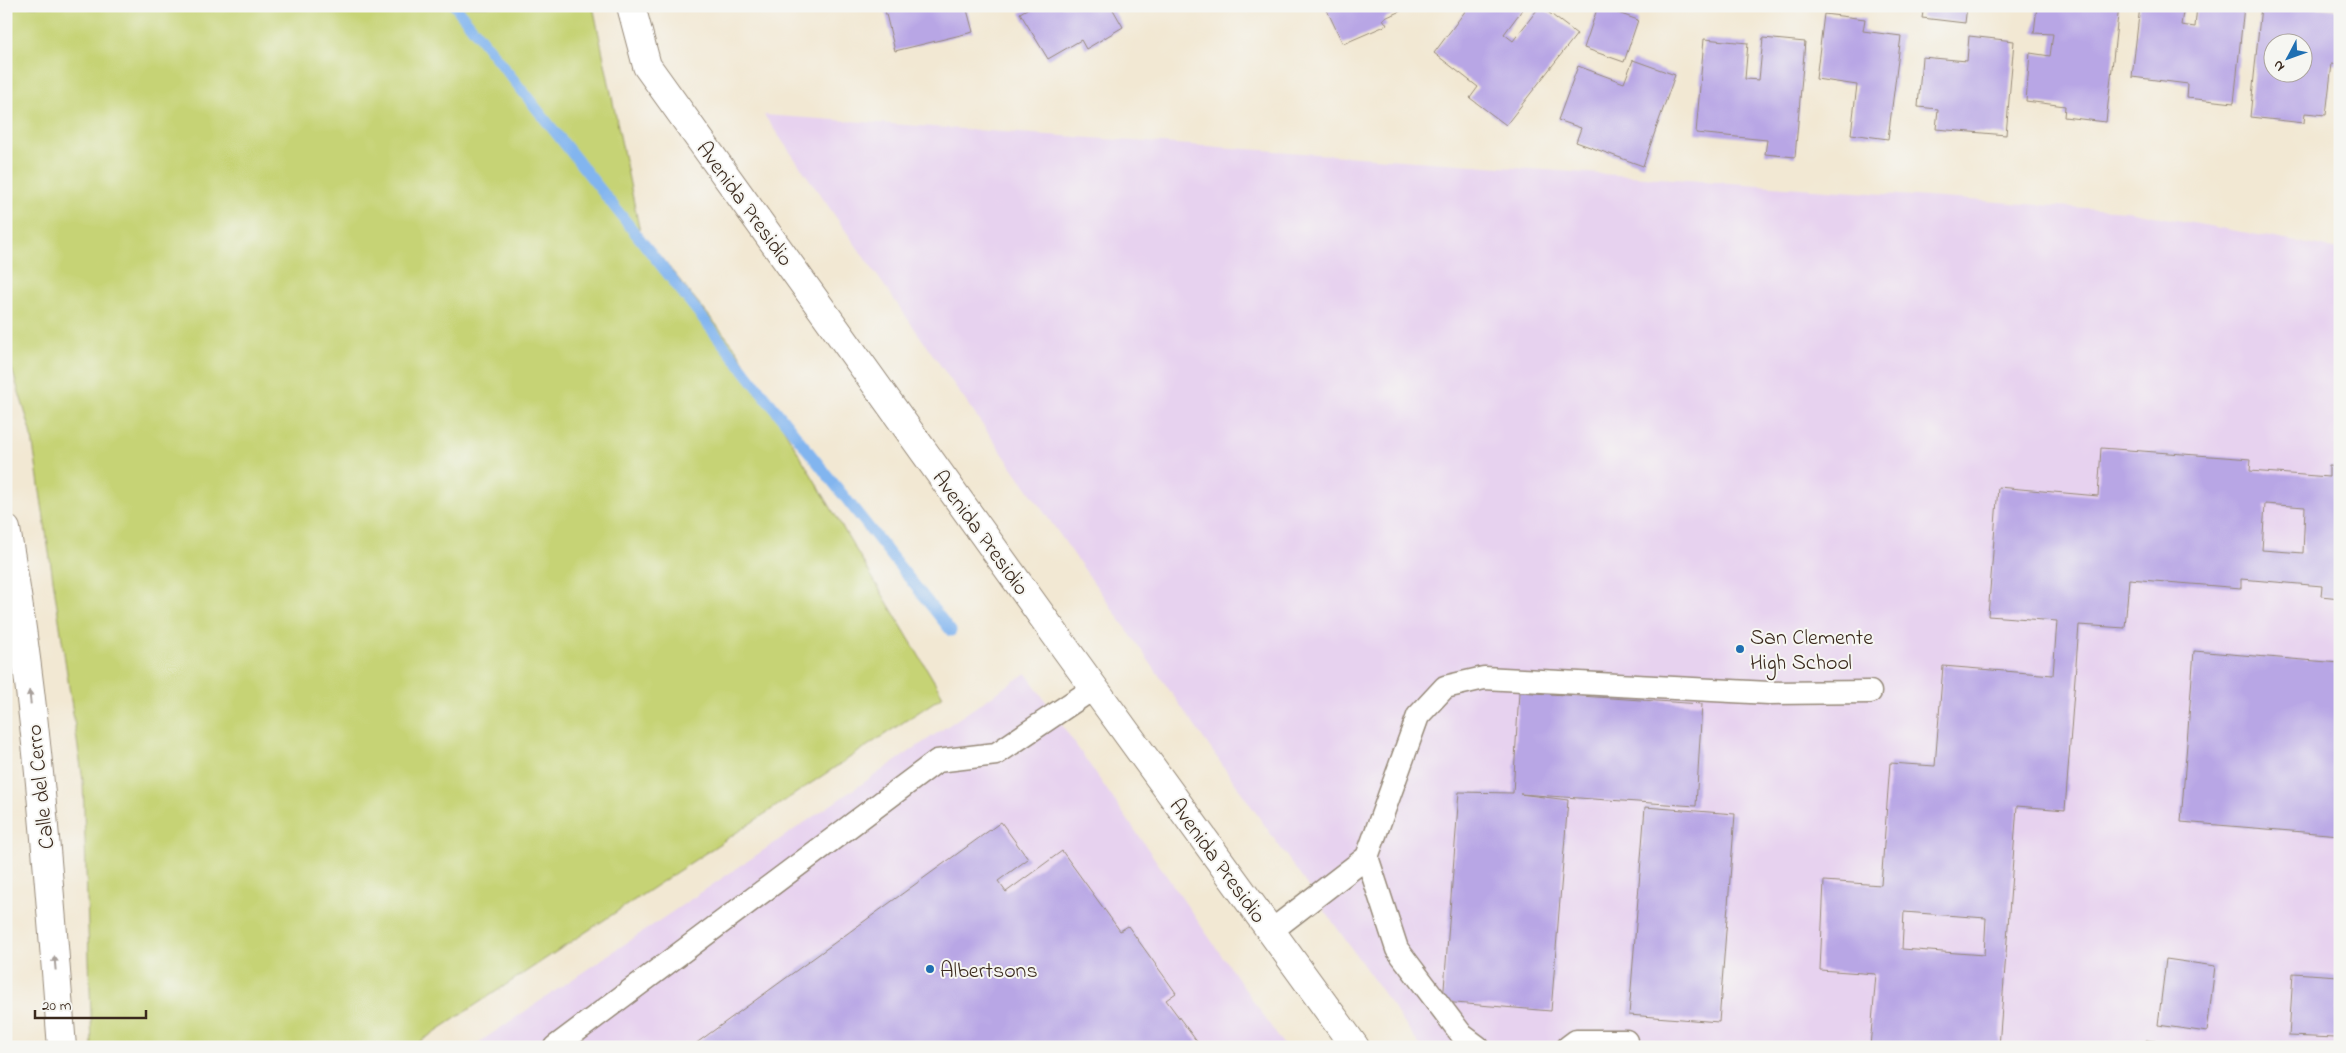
<svg xmlns="http://www.w3.org/2000/svg" width="2346" height="1053" font-family="'Indie Flower',sans-serif">
<style>
.built{fill:#e7d2ef}
.green{fill:#c6d374;stroke:#807e49}
.lines{fill:none;stroke-linecap:round;stroke-linejoin:round}
.stream{stroke:#82b5ef;stroke-width:11}
.building{fill:#b8a6e5;fill-rule:evenodd}
.service-casing{stroke:#968978;stroke-width:25}
.tertiary-casing{stroke:#968978;stroke-width:30}
.secondary-casing{stroke:#968978;stroke-width:30}
.service{stroke:#fff;stroke-width:22}
.tertiary{stroke:#fff;stroke-width:28}
.secondary{stroke:#fff;stroke-width:28}
.oneway{fill:#a79f9a}
.poi-dot{fill:#1f6fb2;stroke:#f6f6f2;stroke-width:2}
.labels{text-anchor:middle;stroke-width:4;stroke-linejoin:round;paint-order:stroke}
.street-label{font-size:22px;fill:#3b2a1e;stroke:#f6f6f2}
.poi-label{font-size:22px;fill:#3b2a1e;stroke:#f6f6f2;text-anchor:start}
</style>
<rect width="100%" height="100%" fill="#f6f6f2"/>
<filter id="ink" filterUnits="userSpaceOnUse"><feTurbulence type="fractalNoise" baseFrequency=".02" numOctaves="2"/><feDisplacementMap in="SourceGraphic" scale="10" xChannelSelector="R" yChannelSelector="G"/><feConvolveMatrix kernelMatrix="1 2 1 2 8 2 1 2 1" color-interpolation-filters="sRGB"/></filter>
<filter id="wash" filterUnits="userSpaceOnUse"><feTurbulence type="fractalNoise" baseFrequency=".0096" numOctaves="4" result="noise"/><feDisplacementMap in="SourceGraphic" scale="20" xChannelSelector="R" yChannelSelector="G"/><feGaussianBlur stdDeviation="1.12" result="paint"/><feColorMatrix in="noise" values="0 0 0 0 0 0 0 0 0 0 0 0 0 0 0 0 0 1.4 0 .05"/><feComposite in="paint" operator="in"/></filter>
<g filter="url(#wash)">
<rect width="100%" height="100%" fill="#f2e8d3"/>
<!-- built -->
<path class="built" d="M 764,115 L 2127,211 L 2340,250 L 2340,1047 L 1421,1047 Z
M 1026,673 L 1285,1047 L 472,1047 Z"/>
<!-- green -->
<path class="green" d="M 6,6 L 593,6 L 640,232 L 737,350 L 943,696 L 412,1047 L 92,1047 L 83,781 L 31,431 L 6,350 Z"/>
<g class="lines">
<!-- stream -->
<path class="stream" d="M 455,6 L 951,631"/>
</g>
<g id="blocks">
<!-- building -->
<path class="building" d="M 884,6 L 966,6 L 973,32 L 895,51 Z
M 1032,6 L 1111,6 L 1123,27 L 1086,49 L 1081,40 L 1048,59 L 1020,13 Z
M 1325,6 L 1411,6 L 1383,19 L 1387,25 L 1343,44 Z
M 1469,6 L 1525,6 L 1504,34 L 1513,41 L 1540,6 L 1577,34 L 1506,125 L 1470,98 L 1478,87 L 1434,53 Z
M 1598,6 L 1638,20 L 1624,62 L 1584,48 Z
M 1924,6 L 1967,6 L 1965,23 L 1922,18 Z
M 2037,6 L 2119,6 L 2106,122 L 2064,117 L 2065,106 L 2026,101 L 2030,53 L 2050,56 L 2053,34 L 2034,33 Z
M 2140,6 L 2184,6 L 2181,25 L 2195,27 L 2197,6 L 2244,6 L 2234,103 L 2187,98 L 2188,84 L 2132,77 Z
M 2261,6 L 2302,6 L 2340,10 L 2340,65 L 2332,64 L 2326,115 L 2305,113 L 2304,123 L 2250,117 ZM 2274,42 L 2304,42 L 2304,72 L 2274,72 Z
M 1824,14 L 1865,19 L 1863,31 L 1901,36 L 1888,139 L 1851,134 L 1857,85 L 1816,79 Z
M 1969,36 L 2014,41 L 2006,135 L 1936,129 L 1938,109 L 1918,107 L 1922,57 L 1967,61 Z
M 1763,38 L 1805,42 L 1795,157 L 1765,154 L 1767,140 L 1696,133 L 1704,39 L 1748,43 L 1745,79 L 1759,80 Z
M 1633,60 L 1675,75 L 1643,166 L 1576,142 L 1581,128 L 1558,120 L 1578,66 L 1624,83 Z
M 2101,448 L 2251,459 L 2250,471 L 2329,477 L 2329,466 L 2340,467 L 2340,598 L 2321,596 L 2322,586 L 2241,579 L 2241,588 L 2129,579 L 2125,628 L 2079,625 L 2065,810 L 2017,806 L 1999,1047 L 1870,1047 L 1876,974 L 1820,970 L 1824,881 L 1881,885 L 1890,763 L 1935,766 L 1943,666 L 2053,675 L 2057,621 L 1988,616 L 1998,487 L 2098,496 ZM 2265,504 L 2305,507 L 2303,553 L 2262,550 ZM 1904,912 L 1986,918 L 1984,955 L 1902,949 Z
M 2194,651 L 2340,663 L 2340,835 L 2181,822 Z
M 1519,692 L 1702,704 L 1696,806 L 1520,794 L 1568,800 L 1551,1011 L 1443,1002 L 1459,792 L 1513,793 Z
M 1645,807 L 1735,814 L 1719,1022 L 1629,1015 Z
M 1001,822 L 1028,859 L 998,881 L 1006,892 L 1062,851 L 1120,931 L 1128,926 L 1176,993 L 1166,1000 L 1201,1047 L 691,1047 Z
M 2166,959 L 2215,966 L 2207,1032 L 2158,1025 Z
M 2293,973 L 2339,976 L 2336,1038 L 2289,1036 Z
M 2146,1040 L 2191,1046 L 2191,1047 L 2145,1047 Z"/>
</g>
</g>
<g filter="url(#ink)">
<use href="#blocks" fill-opacity="0" stroke="#968978" stroke-width="1"/>
<g class="lines">
<defs>
<path id="service" d="M 1271,931 L 1367,857
M 555,1047 L 937,761 L 996,754 L 1094,688
M 1478,1047 L 1462,1035 L 1397,949 L 1367,857 L 1418,716 L 1445,687 L 1484,678 L 1769,693 L 1870,692
M 1568,1047 L 1576,1041 L 1626,1041"/>
<path id="tertiary" d="M 631,6 L 647,66 L 1065,648 L 1355,1047"/>
<path id="secondary" d="M 6,529 C 37,699 48,874 62,1047"/>
</defs>
<!-- service casing -->
<use href="#service" class="service-casing"/>
<!-- tertiary casing -->
<use href="#tertiary" class="tertiary-casing"/>
<!-- secondary casing -->
<use href="#secondary" class="secondary-casing"/>
<!-- service -->
<use href="#service" class="service"/>
<!-- tertiary -->
<use href="#tertiary" class="tertiary"/>
<!-- secondary -->
<use href="#secondary" class="secondary"/>
</g>
<!-- one-way arrows -->
<defs><path id="oneway-solid" d="M-6-.8H1V-3.2L6.5 0L1 3.2V.8H-6Z" transform="scale(1.25)"/></defs>
<g class="oneway">
<use href="#oneway-solid" transform="translate(30 697) rotate(-96)"/>
<use href="#oneway-solid" transform="translate(55 963) rotate(-95)"/>
</g>
</g>
<!-- markers -->
<g class="poi-dot">
<circle cx="1740" cy="649" r="5"/>
<circle cx="930" cy="969" r="5"/>
</g>
<g class="labels">
<!-- street labels -->
<g class="street-label">
<text transform="translate(746 203) rotate(54)" y="8">Avenida Presidio</text>
<text transform="translate(982 532) rotate(54)" y="8">Avenida Presidio</text>
<text transform="translate(39 787) rotate(-96)" y="8">Calle del Cerro</text>
<text transform="translate(1219 860) rotate(54)" y="8">Avenida Presidio</text>
</g>
<!-- poi labels -->
<g class="poi-label">
<text x="1750" y="644">San Clemente<tspan x="1750" dy="25">High School</tspan></text>
<text x="940" y="977">Albertsons</text>
</g>
</g>
<!-- margin -->
<rect width="2346" height="1053" fill="none" stroke="#f6f6f2" stroke-width="25"/>
<!-- north arrow -->
<g transform="translate(2288 58) rotate(229)"><circle r="24" fill="#f6f6f2" stroke="#aba49d"/>
<path d="M0-4L9 19L0 12L-9 19Z" fill="#1f6fb2"/>
<text y="-8" font-size="14" font-weight="bold" text-anchor="middle" fill="#3b2a1e">N</text>
</g>
<!-- scale -->
<path d="M35 1010v8h111v-8" fill="none" stroke="#3b2a1e" stroke-width="2.5"/>
<text x="42" y="1010" font-size="15" fill="#3b2a1e" stroke="#f6f6f2" stroke-width="4" paint-order="stroke">20 m</text>
</svg>
